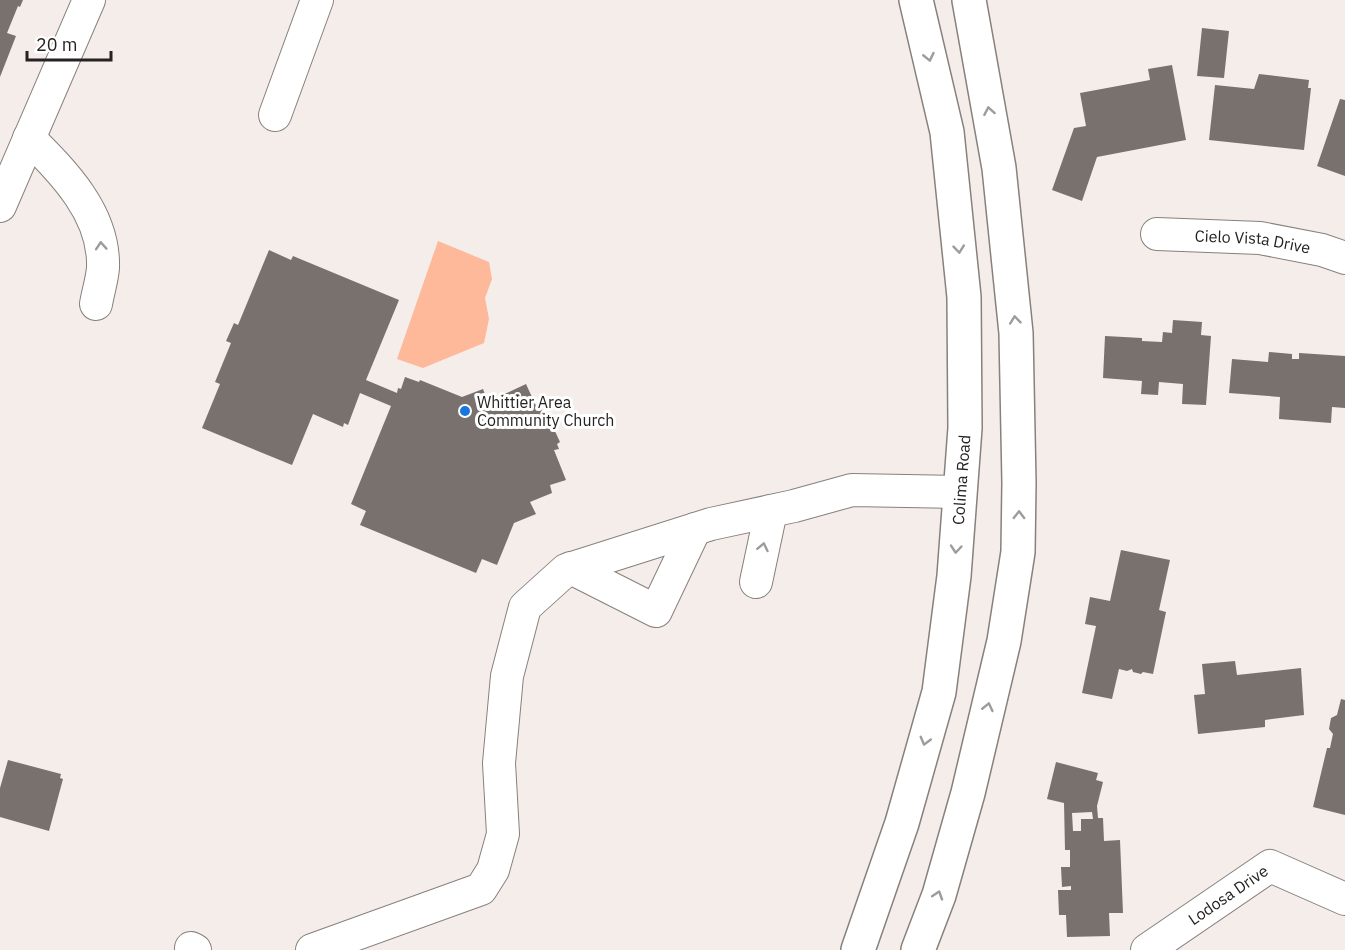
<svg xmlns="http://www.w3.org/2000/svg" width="1345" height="950" font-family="'IBM Plex Sans',sans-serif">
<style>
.green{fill:#fdb99a}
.building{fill:#78716e;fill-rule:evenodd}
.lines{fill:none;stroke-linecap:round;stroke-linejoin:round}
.minor-casing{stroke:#87807c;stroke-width:34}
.major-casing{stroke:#87807c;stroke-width:36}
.minor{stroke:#fff;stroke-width:32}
.major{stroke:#fff;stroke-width:33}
.oneway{stroke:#9d9c9b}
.poi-dot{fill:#1876df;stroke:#fff;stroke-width:2}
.labels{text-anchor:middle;stroke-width:6;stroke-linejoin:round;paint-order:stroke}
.street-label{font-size:16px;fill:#252221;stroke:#fff}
.poi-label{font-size:16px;fill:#252221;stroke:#fff;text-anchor:start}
</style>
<rect width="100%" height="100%" fill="#f5edea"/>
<!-- green -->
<path class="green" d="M 438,241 L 489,262 L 492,279 L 485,298 L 489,319 L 484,343 L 423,368 L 397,359 Z"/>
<!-- building -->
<path class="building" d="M 0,0 L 23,0 L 20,7 L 18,6 L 7,33 L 16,36 L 0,77 Z
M 1202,28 L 1229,31 L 1224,78 L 1197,76 Z
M 1172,65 L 1186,140 L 1097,157 L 1082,201 L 1052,190 L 1074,128 L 1086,126 L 1080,93 L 1150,80 L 1148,69 Z
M 1259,74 L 1309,80 L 1308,88 L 1311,88 L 1304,150 L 1209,140 L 1215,85 L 1254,89 Z
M 1340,99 L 1345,100 L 1345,176 L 1317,166 Z
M 269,250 L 291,260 L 293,256 L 399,300 L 366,380 L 397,393 L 398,388 L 401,389 L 405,377 L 419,382 L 420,380 L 462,397 L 483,389 L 488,402 L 526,384 L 537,408 L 541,407 L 543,415 L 547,414 L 560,442 L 557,444 L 559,449 L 554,450 L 566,480 L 550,485 L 552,493 L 530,502 L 536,514 L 514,523 L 497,565 L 482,559 L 476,573 L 360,525 L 366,511 L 351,504 L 391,406 L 360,393 L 348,425 L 344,423 L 343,427 L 313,414 L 292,465 L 202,428 L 220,384 L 215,382 L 231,343 L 226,341 L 234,323 L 238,325 Z
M 1173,320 L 1202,322 L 1201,335 L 1211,336 L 1206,405 L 1182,404 L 1183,384 L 1159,382 L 1158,395 L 1141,394 L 1142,381 L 1103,378 L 1105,336 L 1142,338 L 1142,341 L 1162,342 L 1163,332 L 1172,333 Z
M 1269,352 L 1292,354 L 1292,359 L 1299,359 L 1299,353 L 1345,356 L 1345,408 L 1332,407 L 1331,423 L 1279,419 L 1280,397 L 1229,393 L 1232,359 L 1268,362 Z
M 1121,550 L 1170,560 L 1159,610 L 1166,612 L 1153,674 L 1143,672 L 1141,674 L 1133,672 L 1132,669 L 1127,671 L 1119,669 L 1112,699 L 1082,693 L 1096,626 L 1085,624 L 1090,597 L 1110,601 Z
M 1235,661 L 1237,675 L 1301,668 L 1304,715 L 1265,720 L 1265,727 L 1198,734 L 1194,695 L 1205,694 L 1202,664 Z
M 1341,699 L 1345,700 L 1345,815 L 1313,807 L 1327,748 L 1330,748 L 1333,734 L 1329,729 L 1331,718 L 1337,715 Z
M 8,760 L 61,774 L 60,778 L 63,779 L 49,831 L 0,817 L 0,788 Z
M 1056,762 L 1098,773 L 1096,780 L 1103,782 L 1097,806 L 1098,818 L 1103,818 L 1104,841 L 1120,840 L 1123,913 L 1109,913 L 1110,936 L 1067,937 L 1066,915 L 1059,915 L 1058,890 L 1071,890 L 1071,886 L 1062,887 L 1061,867 L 1070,867 L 1070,850 L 1065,850 L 1064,803 L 1047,799 ZM 1092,812 L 1093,819 L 1081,819 L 1081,831 L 1073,831 L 1072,813 Z"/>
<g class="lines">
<defs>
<g id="minor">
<path d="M 275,115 L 317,0"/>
<path d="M 29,138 C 64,173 105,214 103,268 C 102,280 98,292 96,304"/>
<path d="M 0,206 L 89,0"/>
<path id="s1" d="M 1157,234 L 1260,238 L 1322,250 L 1345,258"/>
<path d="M 571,568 L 656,611 L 695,529"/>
<path d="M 756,582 L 771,511"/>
<path d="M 191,948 L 195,950"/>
<path d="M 312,950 L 481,889 L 493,870 L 503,834 L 499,763 L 507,676 L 525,607 L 566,570 L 711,524 L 794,506 L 852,490 L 960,492"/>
<path id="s2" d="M 1147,950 L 1270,866 L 1345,899"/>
</g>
<g id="major">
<path id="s3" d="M 858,950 L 902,823 L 939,692 L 954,576 L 965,428 L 964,297 L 947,132 L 916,0"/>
<path d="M 918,950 L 939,895 L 968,793 L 1004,641 L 1018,552 L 1019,483 L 1016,333 L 999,168 L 969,0"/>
</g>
</defs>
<!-- minor casing -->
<use href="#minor" class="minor-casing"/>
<!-- major casing -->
<use href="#major" class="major-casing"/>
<!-- minor -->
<use href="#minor" class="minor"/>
<!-- major -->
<use href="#major" class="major"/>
</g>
<!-- one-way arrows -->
<defs><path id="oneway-chevron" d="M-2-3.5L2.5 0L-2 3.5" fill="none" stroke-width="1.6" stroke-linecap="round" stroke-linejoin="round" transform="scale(1.5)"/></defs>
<g class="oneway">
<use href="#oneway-chevron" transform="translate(929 57) rotate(77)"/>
<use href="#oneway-chevron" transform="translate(989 111) rotate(-100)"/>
<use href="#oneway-chevron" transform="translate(101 246) rotate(-94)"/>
<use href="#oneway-chevron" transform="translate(959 249) rotate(84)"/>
<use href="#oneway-chevron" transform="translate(1015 320) rotate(-96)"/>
<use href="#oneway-chevron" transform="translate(1019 515) rotate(-89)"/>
<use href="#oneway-chevron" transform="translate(763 547) rotate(-78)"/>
<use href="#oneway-chevron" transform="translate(956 549) rotate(95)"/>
<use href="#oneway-chevron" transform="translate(988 707) rotate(-77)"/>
<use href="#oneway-chevron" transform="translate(925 741) rotate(105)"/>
<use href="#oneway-chevron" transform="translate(938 895) rotate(-72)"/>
</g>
<!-- markers -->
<circle class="poi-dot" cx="465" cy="411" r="6"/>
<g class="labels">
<!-- street labels -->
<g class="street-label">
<text dy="6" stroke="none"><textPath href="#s1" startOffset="96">Cielo Vista Drive</textPath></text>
<text dy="6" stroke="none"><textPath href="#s3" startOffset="484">Colima Road</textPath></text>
<text dy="6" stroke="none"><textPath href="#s2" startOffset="98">Lodosa Drive</textPath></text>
</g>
<!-- poi labels -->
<g class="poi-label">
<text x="477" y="408">Whittier Area<tspan x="477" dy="18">Community Church</tspan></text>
</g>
</g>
<!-- scale -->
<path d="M27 51v9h84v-9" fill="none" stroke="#252221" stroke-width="3"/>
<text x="36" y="51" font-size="18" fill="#252221" stroke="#ffffff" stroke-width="4.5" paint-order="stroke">20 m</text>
</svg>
